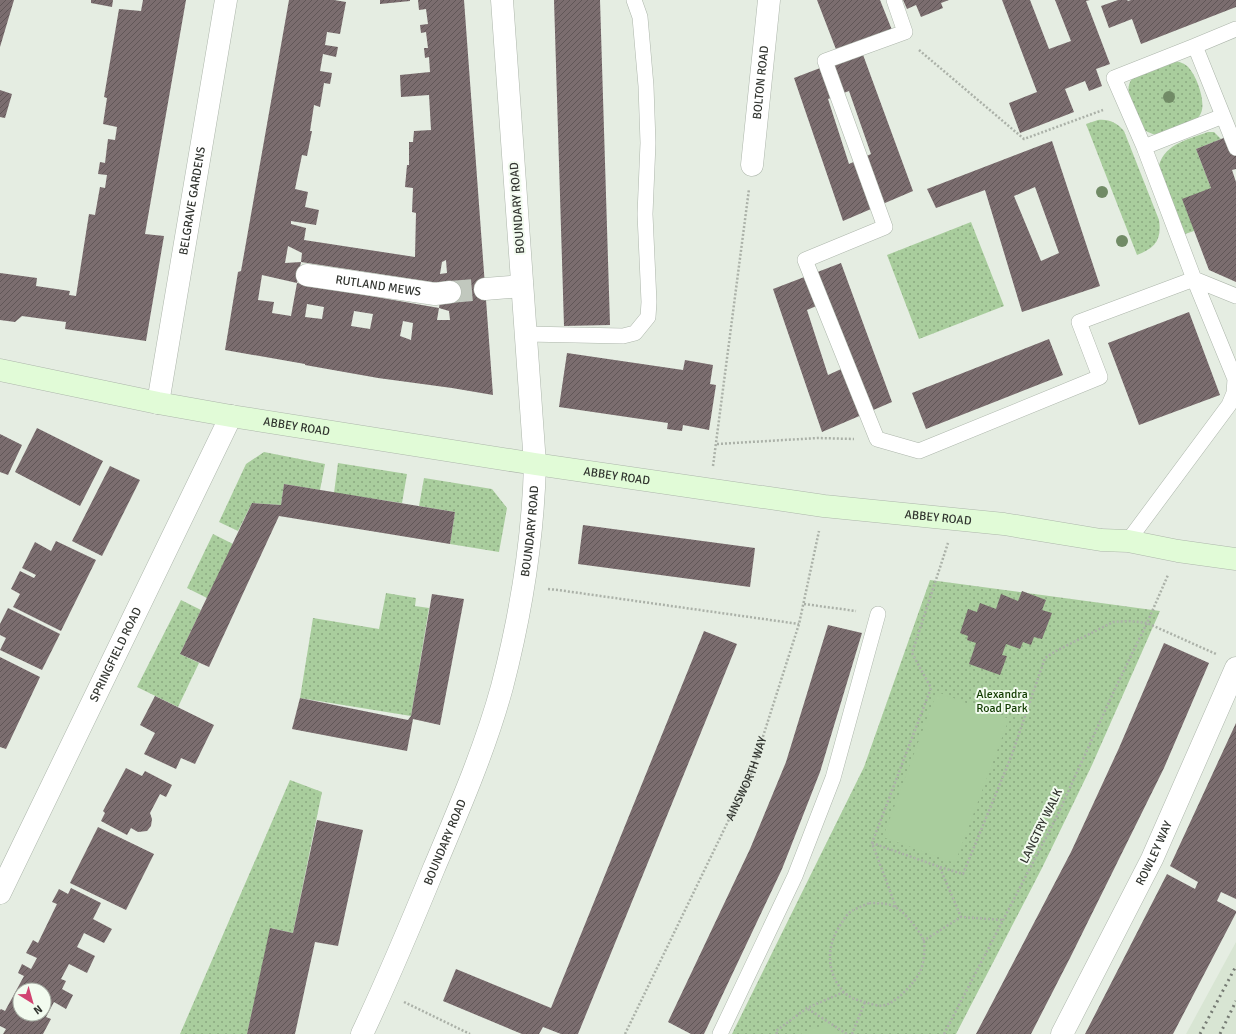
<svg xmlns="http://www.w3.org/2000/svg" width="1236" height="1034" font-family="Signika,sans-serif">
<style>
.built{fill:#d8e5d3}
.grass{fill:url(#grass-dots)}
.pitch{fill:#a9cd9d}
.building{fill:url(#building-hatch);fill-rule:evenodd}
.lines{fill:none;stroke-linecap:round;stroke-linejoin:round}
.minor-tunnel{stroke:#c1c8be;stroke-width:22;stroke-dasharray:22 11;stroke-linecap:butt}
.service-casing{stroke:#adb6ab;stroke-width:16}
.pedestrian-casing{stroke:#adb6ab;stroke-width:23}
.minor-casing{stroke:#adb6ab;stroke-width:23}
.tertiary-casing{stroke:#adb6ab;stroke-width:23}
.secondary-casing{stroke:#adb6ab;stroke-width:23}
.path{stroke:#abb1a8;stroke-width:2.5;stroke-dasharray:2 2;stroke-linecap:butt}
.service{stroke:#fff;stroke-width:15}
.pedestrian{stroke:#fff;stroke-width:22}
.minor{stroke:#fff;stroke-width:22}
.tertiary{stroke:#fff;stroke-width:22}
.secondary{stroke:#e1fbd7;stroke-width:22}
.rail{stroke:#767b74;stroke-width:3;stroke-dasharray:2 4;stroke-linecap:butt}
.tree{fill:#718b66}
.labels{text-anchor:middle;stroke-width:4;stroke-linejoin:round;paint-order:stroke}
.street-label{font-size:12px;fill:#31342f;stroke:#f2fbef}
.park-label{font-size:12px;fill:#123b00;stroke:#f2fbef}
</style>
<defs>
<pattern id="grass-dots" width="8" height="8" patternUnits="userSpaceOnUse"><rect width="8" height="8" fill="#a9cd9d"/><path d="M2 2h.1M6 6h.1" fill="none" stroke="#8aa780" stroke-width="1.8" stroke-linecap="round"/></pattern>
<pattern id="building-hatch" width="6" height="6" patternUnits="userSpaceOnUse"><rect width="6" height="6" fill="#7b6d6f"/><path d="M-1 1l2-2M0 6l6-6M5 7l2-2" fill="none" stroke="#605657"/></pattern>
</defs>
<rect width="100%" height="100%" fill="#e5ede2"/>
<!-- built -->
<path class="built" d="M 1236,942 L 1236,1034 L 1186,1034 Z"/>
<!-- grass -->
<path class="grass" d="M 1173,60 C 1179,62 1185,63 1189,68 C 1197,77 1206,102 1201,113 C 1200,115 1197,120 1195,121 C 1193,123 1162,135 1158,135 C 1154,135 1148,132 1144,130 C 1139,126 1136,115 1133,108 C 1117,72 1146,70 1173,60 Z
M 1098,120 C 1109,119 1116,122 1124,131 L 1159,220 C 1162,240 1155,248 1137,255 L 1086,124 Z
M 1208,132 L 1214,132 L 1221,139 L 1196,149 L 1211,188 L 1194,231 L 1185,234 L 1181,231 L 1158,170 C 1162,144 1187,140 1208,132 Z
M 971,222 L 1004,306 L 919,339 L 887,255 Z
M 264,452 L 325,464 L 320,490 L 284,484 L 281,505 L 252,503 L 238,531 L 219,522 L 246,464 Z
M 338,463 L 407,474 L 402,503 L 334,493 Z
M 424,478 L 492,489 L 507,508 L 499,552 L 450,544 L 455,512 L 419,506 Z
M 213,534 L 233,544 L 207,598 L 187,588 Z
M 930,580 L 1160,611 L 1092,765 L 1042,868 L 956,1034 L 732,1034 L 864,767 Z
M 386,593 L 416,598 L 415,606 L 429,608 L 411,716 L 300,698 L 313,618 L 379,629 Z
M 181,600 L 201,610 L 180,654 L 199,663 L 178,707 L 137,687 Z
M 290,780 L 322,792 L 293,933 L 271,928 L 247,1034 L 180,1034 Z"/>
<!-- pitch -->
<path class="pitch" d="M 937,692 L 1009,719 L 955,863 L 883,837 Z
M 826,1024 L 844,1034 L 800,1034 Z"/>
<!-- building -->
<path class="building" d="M 0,0 L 14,0 L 0,47 Z
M 91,0 L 113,0 L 112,7 L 91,3 Z
M 143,0 L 186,0 L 145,234 L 164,236 L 146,341 L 65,329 L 66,322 L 22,316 L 15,322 L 0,320 L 0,273 L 37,278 L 36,286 L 70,291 L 69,295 L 76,296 L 89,214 L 95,215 L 100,187 L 105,188 L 107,175 L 98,174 L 100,162 L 105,163 L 108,139 L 115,140 L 117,127 L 103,124 L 107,98 L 104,97 L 119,9 L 141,11 Z
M 289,0 L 334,0 L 346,2 L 340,34 L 327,32 L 325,45 L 338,47 L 336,57 L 323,54 L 320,71 L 332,73 L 330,84 L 324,83 L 320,107 L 314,105 L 310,131 L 312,131 L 307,156 L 302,155 L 295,189 L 308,192 L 305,207 L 319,210 L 316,225 L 291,221 L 291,224 L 306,228 L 304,240 L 415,257 L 416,213 L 412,212 L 413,188 L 405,187 L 407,165 L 409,165 L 409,142 L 413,142 L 414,131 L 431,130 L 429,95 L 401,97 L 400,75 L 430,72 L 429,57 L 425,58 L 424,48 L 428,48 L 426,32 L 421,33 L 420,25 L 428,24 L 426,9 L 419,10 L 418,0 L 464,0 L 493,395 L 452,388 L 378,378 L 305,365 L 305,364 L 225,350 L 238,272 L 241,271 ZM 288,246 L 302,253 L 301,262 L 438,283 L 440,300 L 439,308 L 297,283 L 291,316 L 272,313 L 274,302 L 258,300 L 262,275 L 297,283 L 301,262 L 285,263 ZM 446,260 L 447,273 L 440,274 L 442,262 ZM 307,304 L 324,307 L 322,319 L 305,317 ZM 439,308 L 449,311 L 450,320 L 437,320 ZM 354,311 L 373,314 L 370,329 L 351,326 ZM 403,321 L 413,323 L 411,340 L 400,336 Z
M 380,0 L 410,0 L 410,1 L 380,4 Z
M 554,0 L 600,0 L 610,325 L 564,326 Z
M 817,0 L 880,0 L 892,30 L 837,52 Z
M 903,0 L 949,0 L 941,3 L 943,8 L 921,17 L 916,5 L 907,9 Z
M 1002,0 L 1030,0 L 1049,49 L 1071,41 L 1055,0 L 1090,0 L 1086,1 L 1110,64 L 1096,69 L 1102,86 L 1089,91 L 1085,81 L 1065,89 L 1074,112 L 1020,133 L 1009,103 L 1037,92 Z
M 1118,0 L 1127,0 L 1128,1 L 1131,0 L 1236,0 L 1236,7 L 1141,44 L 1132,19 L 1109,28 L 1101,6 Z
M 862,52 L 913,191 L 843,221 L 794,78 ZM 849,91 L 871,154 L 849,164 L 828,99 Z
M 0,90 L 12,94 L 5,118 L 0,117 Z
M 1236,133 L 1236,169 L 1232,170 L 1236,182 L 1236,282 L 1209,270 L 1182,199 L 1211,188 L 1196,149 Z
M 1052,141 L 1100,286 L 1022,312 L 985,190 L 936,208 L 927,189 ZM 1035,187 L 1059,253 L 1041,261 L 1014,196 Z
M 841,263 L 892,402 L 822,432 L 773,289 ZM 828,301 L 850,365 L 828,375 L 807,310 Z
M 1189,312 L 1220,395 L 1139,425 L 1108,343 Z
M 1049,339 L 1063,375 L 926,429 L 912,393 Z
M 567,353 L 683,370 L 685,360 L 713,365 L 710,384 L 716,385 L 709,430 L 683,425 L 682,431 L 667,429 L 668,423 L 559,407 Z
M 37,428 L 103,461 L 80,506 L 15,472 Z
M 0,434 L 22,445 L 8,475 L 0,472 Z
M 110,466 L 140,480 L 102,556 L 72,541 Z
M 284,484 L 455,512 L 450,544 L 279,516 L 209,667 L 180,654 L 252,503 L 281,505 Z
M 583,525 L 755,548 L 750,587 L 578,564 Z
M 56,541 L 96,560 L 61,631 L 13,607 L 20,594 L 11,589 L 20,571 L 34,578 L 36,575 L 22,568 L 35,542 L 51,551 Z
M 1022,591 L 1046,600 L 1042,610 L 1052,613 L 1042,639 L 1034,637 L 1031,645 L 1023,642 L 1020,649 L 1006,644 L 1002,655 L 1007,656 L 1000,675 L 969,664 L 976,643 L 967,640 L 968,636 L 960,633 L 968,609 L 977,612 L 980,603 L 996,609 L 1001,594 L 1018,601 Z
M 432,594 L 464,599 L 440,725 L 413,719 L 407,751 L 292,729 L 300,698 L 408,720 L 411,716 Z
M 8,608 L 60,634 L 42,670 L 0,650 L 6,638 L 0,635 L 0,624 Z
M 828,625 L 862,633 L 820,772 L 782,869 L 704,1034 L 691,1034 L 668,1022 L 750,849 L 786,762 Z
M 704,631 L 737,644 L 578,1034 L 561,1034 L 543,1027 L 539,1034 L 522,1034 L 443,1001 L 456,969 L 551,1008 Z
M 1164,643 L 1209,663 L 1164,768 L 1070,958 L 1031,1034 L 976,1034 L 1071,852 L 1119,748 Z
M 0,657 L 40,677 L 6,749 L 0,747 Z
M 155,696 L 214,725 L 195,764 L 181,758 L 176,769 L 144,754 L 155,733 L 140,725 Z
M 1236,723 L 1236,899 L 1221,892 L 1217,901 L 1236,911 L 1236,913 L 1173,1034 L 1085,1034 L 1167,874 L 1195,889 L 1198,882 L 1170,866 Z
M 126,768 L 142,776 L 145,771 L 172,785 L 166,797 L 160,794 L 150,813 L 152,819 L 151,826 L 147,831 L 138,832 L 131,828 L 127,835 L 101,821 L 105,813 L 103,811 Z
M 317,820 L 363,830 L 338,946 L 315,942 L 295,1034 L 247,1034 L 270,928 L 293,933 Z
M 98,827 L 154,854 L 126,910 L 70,883 Z
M 71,888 L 101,903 L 93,919 L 112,929 L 104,943 L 84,933 L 77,947 L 95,956 L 87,973 L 69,964 L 61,979 L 66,981 L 62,989 L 73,995 L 66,1009 L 54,1002 L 46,1017 L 51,1019 L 43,1034 L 3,1034 L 6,1029 L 0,1026 L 0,1010 L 1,1009 L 5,1011 L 24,976 L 18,973 L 22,964 L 31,969 L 37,958 L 26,953 L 33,940 L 38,943 L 57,904 L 52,902 L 59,889 L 68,894 ZM 20,990 L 44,990 L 44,1014 L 20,1014 Z"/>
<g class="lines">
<!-- minor-tunnel -->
<path class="minor-tunnel" d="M 450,292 L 485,289"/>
<defs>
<path id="service" d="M 894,0 L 905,32 L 825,61 L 885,227 L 805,260 L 877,439 L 919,451 L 1100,377 L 1079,322 L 1194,279 L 1236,296
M 1236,29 L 1195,46 L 1236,148
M 1223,116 L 1144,147 L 1194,279 L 1235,379
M 1144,147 L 1114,78 L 1195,46
M 526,334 L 623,336 L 635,333 L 648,317 L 649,302 L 645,214 L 648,143 L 646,86 L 640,17 L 634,0
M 1128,541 L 1229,405 L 1234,393 L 1235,379 L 1236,379
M 720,1034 L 795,876 L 833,778 L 878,614"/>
<g id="pedestrian">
<path id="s2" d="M 1062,1034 L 1152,859 L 1236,668"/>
</g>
<g id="minor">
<path id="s3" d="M 752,165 L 769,0"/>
<path id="s4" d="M 307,275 L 435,294 L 450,292"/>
<path d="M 485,289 L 522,286"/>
<path id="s5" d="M 158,403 L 226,0"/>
<path id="s6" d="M 0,893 L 231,416"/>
</g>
<g id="tertiary">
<path id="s7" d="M 362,1034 C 388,979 411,924 434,868 C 459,809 485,749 502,687 C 521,614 533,540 535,464 L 502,0"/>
</g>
<g id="secondary">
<path id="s8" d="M 0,370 L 158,403 L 231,416 L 535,464 L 824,506 L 1004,524 L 1101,540 L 1128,541 L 1178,551 L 1236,559"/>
</g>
</defs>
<!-- service casing -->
<use href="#service" class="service-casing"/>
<!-- pedestrian casing -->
<use href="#pedestrian" class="pedestrian-casing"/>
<!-- minor casing -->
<use href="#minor" class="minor-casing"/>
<!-- tertiary casing -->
<use href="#tertiary" class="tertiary-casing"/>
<!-- secondary casing -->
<use href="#secondary" class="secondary-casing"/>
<!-- path -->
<g class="path">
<path d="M 919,50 L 1024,139 L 1103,110"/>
<path d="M 717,444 L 818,438 L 854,439"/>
<path d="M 713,466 L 749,189"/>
<path d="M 548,589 L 558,590 L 799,624"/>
<path d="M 804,604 L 856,611"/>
<path d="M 872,843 L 940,867 L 963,874 L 1011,757 L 1045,658 L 1056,651 L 1113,622 L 1129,621 L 1147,623 L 1168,575"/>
<path d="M 940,868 L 961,917"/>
<path d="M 869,903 C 892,903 898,905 913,924 C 917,929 922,935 924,942 C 925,951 924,963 920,972 C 915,982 897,1002 885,1005 C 879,1007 871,1004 865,1002 C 857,1000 849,998 843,991 C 826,972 826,945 841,924 C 843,921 845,917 848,914 C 853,909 863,906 869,903 Z"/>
<path d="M 896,907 L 872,843 L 931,688 L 912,653 L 948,543"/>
<path d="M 923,941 L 961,917 L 1003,920"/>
<path d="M 404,1002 L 470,1034"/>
<path d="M 808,1009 L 847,1034"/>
<path id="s1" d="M 625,1034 L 751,774 L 799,624 L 819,531"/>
<path d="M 777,1034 L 776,1031 L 807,1008 L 844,992"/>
<path d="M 852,1034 L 865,1002"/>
<path d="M 944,1034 L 1057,816 L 1115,689 L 1147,623 L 1216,654"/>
</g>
<!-- service -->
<use href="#service" class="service"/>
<!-- pedestrian -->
<use href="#pedestrian" class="pedestrian"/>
<!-- minor -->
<use href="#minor" class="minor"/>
<!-- tertiary -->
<use href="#tertiary" class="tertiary"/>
<!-- secondary -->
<use href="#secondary" class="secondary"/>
<!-- rail -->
<path class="rail" d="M 1200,1034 L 1236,966
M 1220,1034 L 1236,1001"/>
</g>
<!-- trees -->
<g class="tree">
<circle cx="1169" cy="97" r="6"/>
<circle cx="1102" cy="192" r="6"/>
<circle cx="1122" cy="241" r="6"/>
</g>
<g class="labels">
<!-- street labels -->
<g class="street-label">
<text dy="4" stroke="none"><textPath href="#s3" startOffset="83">BOLTON ROAD</textPath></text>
<text dy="4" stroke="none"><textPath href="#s5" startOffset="205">BELGRAVE GARDENS</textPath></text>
<text transform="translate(517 208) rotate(-94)" y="4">BOUNDARY ROAD</text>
<text dy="4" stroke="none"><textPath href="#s4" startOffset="72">RUTLAND MEWS</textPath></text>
<text dy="4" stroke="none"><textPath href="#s8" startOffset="302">ABBEY ROAD</textPath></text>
<text dy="4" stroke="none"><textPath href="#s8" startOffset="626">ABBEY ROAD</textPath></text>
<text dy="4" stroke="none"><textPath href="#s8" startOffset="950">ABBEY ROAD</textPath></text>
<text dy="4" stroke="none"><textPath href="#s7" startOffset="533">BOUNDARY ROAD</textPath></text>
<text dy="4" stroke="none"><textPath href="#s6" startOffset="265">SPRINGFIELD ROAD</textPath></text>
<text dy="4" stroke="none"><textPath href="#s1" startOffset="283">AINSWORTH WAY</textPath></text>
<text transform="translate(1041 826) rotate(-64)" y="4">LANGTRY WALK</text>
<text dy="4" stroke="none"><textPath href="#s7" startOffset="209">BOUNDARY ROAD</textPath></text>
<text dy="4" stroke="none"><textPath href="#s2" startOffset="203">ROWLEY WAY</textPath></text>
</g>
<!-- park labels -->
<g class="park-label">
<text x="1002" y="698">Alexandra<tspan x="1002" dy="14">Road Park</tspan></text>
</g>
</g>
<!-- north arrow -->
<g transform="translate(32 1002) rotate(143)"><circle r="19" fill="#f2fbef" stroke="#a5aba2"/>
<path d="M0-3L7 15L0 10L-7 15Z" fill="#d14471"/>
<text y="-6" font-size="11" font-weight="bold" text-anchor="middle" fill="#31342f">N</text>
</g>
</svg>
